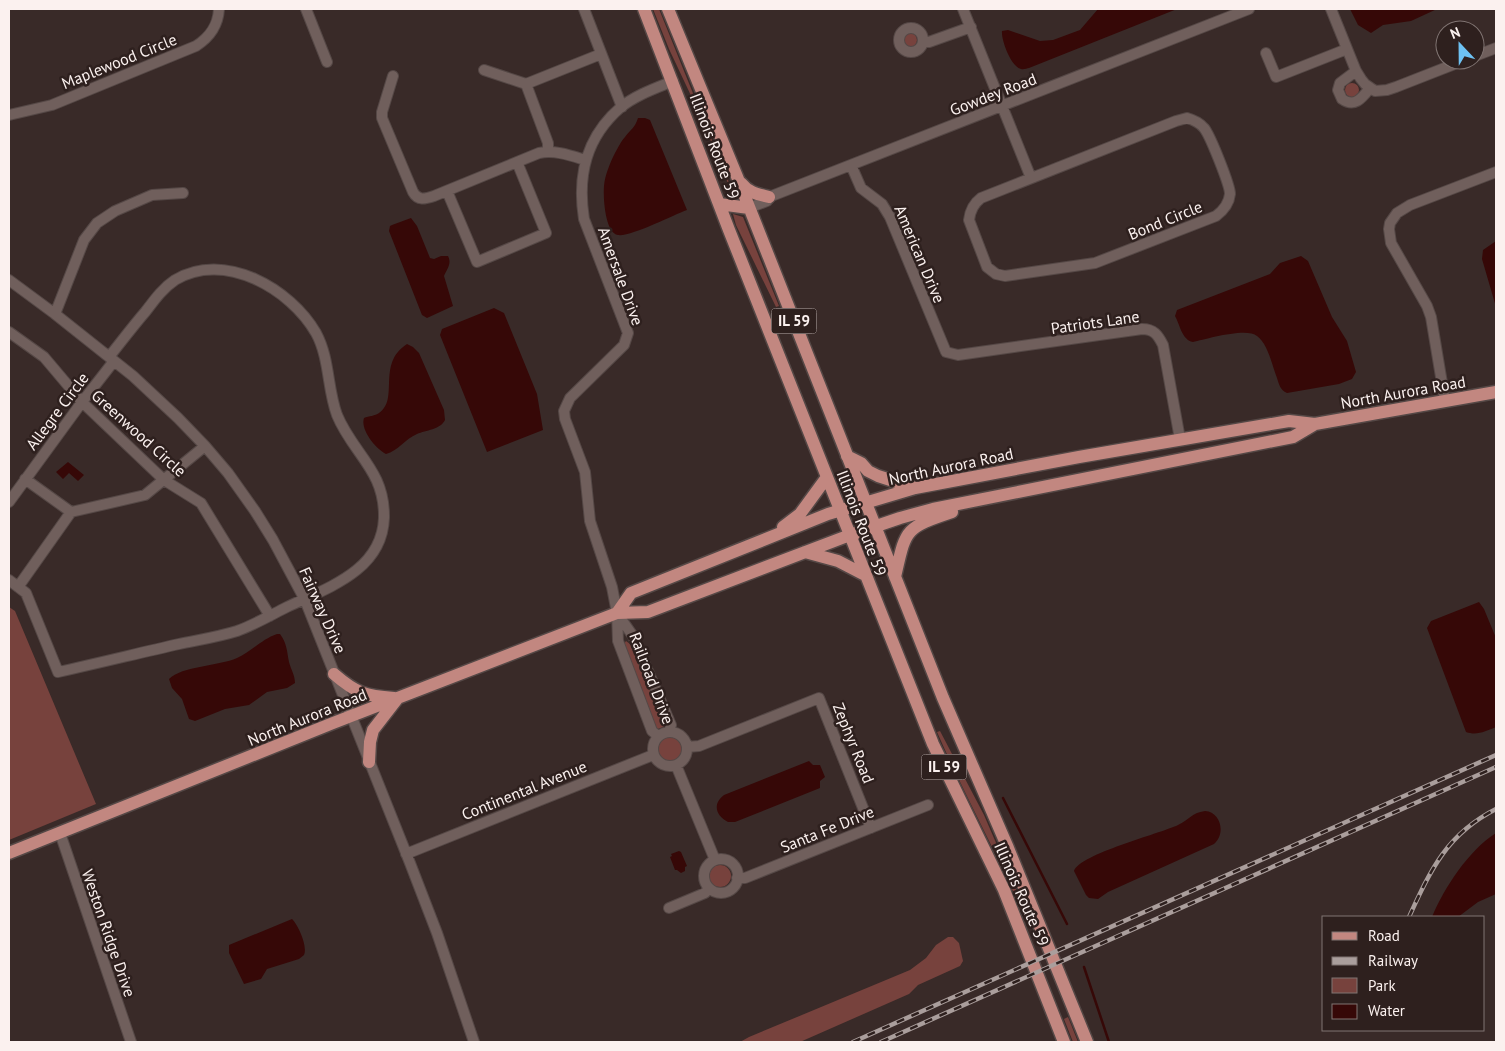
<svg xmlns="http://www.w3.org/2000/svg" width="1505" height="1051" font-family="'PT Sans',sans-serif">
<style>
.green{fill:#77423d}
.water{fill:#360807}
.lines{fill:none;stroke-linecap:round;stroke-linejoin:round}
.stream{stroke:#360807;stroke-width:2.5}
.minor-casing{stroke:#554846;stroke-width:12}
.major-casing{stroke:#554846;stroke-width:15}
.minor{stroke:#705f5c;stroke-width:10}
.major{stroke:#c28780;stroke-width:12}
.rail-casing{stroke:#aa9e9c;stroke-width:4.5}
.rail{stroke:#2e201e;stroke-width:2.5;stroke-dasharray:8;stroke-linecap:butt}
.labels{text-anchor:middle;stroke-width:5;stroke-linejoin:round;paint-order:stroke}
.shield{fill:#2e201e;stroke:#beb2b0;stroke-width:1}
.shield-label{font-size:15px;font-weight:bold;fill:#fbf1ef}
.street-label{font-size:16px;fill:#fbf1ef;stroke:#2e201e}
</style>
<rect width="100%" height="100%" fill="#392a28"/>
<!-- green -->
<path class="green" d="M 653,9 L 659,9 L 736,200 L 733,196 L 702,119 L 669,49 Z
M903 40a7 7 0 1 1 14 0a7 7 0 1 1-14 0Z
M1345 90a7 7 0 1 1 14 0a7 7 0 1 1-14 0Z
M 733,214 L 743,217 L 779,306 L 776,307 L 736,225 Z
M 9,607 L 15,611 L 96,804 L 9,840 Z
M 626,641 L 630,644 L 651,688 L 666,726 L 655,730 L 624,644 Z
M 940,731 L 984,815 L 1024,908 L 1021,909 C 995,849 963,792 937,732 Z
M657 748a13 13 0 1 1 26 0a13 13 0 1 1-26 0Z
M709 876a11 11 0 1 1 22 0a11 11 0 1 1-22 0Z
M 948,937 L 953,937 L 959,943 L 963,961 L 960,966 L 918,985 L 909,994 L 800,1042 L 740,1042 L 749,1037 L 910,970 L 926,958 L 936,945 Z
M 1068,1017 L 1078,1042 L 1073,1042 L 1064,1019 Z"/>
<!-- water -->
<path class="water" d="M 1098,9 L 1177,9 L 1029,68 C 1027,68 1024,70 1021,69 C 1011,67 1001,40 1002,31 L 1008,30 L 1040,41 L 1053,40 L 1080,30 Z
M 1350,9 L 1437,9 L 1411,21 L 1383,25 L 1371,33 L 1358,25 Z
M 638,118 L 645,118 L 650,120 L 687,210 C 673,215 631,237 618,235 C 605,233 603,197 604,186 C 605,175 610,163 615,153 C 618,148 621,141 625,137 C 631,129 635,128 638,118 Z
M 411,218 L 417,226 L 430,258 L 434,259 L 441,256 L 448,256 C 452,264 447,269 444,276 L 453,306 L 427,318 L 422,315 L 389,231 L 390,226 L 392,225 Z
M 1496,241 L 1496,307 L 1482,259 L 1483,250 Z
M 1301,256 L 1308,261 L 1332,317 L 1347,341 L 1356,372 L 1352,379 L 1339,384 L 1287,393 C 1280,390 1279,384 1277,378 C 1272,365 1268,344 1257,336 C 1247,327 1206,339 1193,342 C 1182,340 1180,325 1175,316 L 1177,310 L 1270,274 L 1280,263 Z
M 494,308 L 504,313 L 537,394 L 543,430 L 487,452 L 440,335 L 442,329 Z
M 407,344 L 413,347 L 419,353 L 444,410 L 445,420 C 440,430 426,430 417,434 C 405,439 398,451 386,454 C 376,449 360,430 364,418 C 369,416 375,416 379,413 C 400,399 376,364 407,344 Z
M 68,462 L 84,475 L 78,481 L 69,473 L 63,479 L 56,472 Z
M 1479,602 L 1484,609 L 1496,638 L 1496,727 C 1486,731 1477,736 1466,732 L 1427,628 L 1431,621 Z
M 277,634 L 280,634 C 287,643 287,652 289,662 C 291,670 295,675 295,683 L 287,688 L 267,692 L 249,705 L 225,709 L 195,721 L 189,719 L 182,699 L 172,688 L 169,679 C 182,666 219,666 237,658 C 251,652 262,639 277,634 Z
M 809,761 L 813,765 L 820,765 L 825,777 L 820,781 L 820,788 L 735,822 L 728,822 C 716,816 712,804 724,795 Z
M 1205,811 C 1221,812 1226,834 1214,844 L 1108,892 L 1098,899 L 1089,898 L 1086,895 L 1074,871 C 1080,854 1159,834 1178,825 C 1189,820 1191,813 1205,811 Z
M 1496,833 L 1496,894 L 1478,902 L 1458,917 L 1432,917 C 1444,888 1469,850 1496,833 Z
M 679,851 L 681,852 L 687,866 L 685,867 L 685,871 L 681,873 L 677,870 L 675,870 L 670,857 L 672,856 L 671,854 Z
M 292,919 C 298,925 308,946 304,955 L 299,959 L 267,969 L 261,979 L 244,984 L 229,953 L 229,945 Z"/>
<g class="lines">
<!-- stream -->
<path class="stream" d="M 1003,798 L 1067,924
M 1084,967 L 1109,1042"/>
<defs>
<path id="minor" d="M 306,9 L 327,62
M 584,9 L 622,107
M 963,9 L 1031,178
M 1331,9 L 1356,71 L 1361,79 L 1365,84 L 1375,91 L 1387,90 L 1396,87 L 1465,60
M899 40a12 12 0 1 1 24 0a12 12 0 1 1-24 0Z
M 923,42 L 929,42 L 971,27
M 1266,53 L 1276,77 L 1347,49
M 1475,56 L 1496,48
M 484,70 L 526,84 L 548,143 L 548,152
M 1356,71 L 1340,83 L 1338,90 L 1342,99 C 1355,108 1362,98 1370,88
M 393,76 L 382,112 L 382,118 L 413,192 C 418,201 425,199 434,196 L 539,153 C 555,150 569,155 585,160
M 526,84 L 601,54
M 9,115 L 52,105 L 196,46 C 210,37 218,26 219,9
M 1187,118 C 1194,120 1200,123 1204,128 C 1210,135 1230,185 1230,194 C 1229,204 1224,210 1216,216 L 1095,263 L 1005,276 L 996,274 L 987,267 L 969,220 C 970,211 973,204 981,198 L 1176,121 Z
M 851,165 L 861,188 L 882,204 L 890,217 L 946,352 L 958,355 L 1142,329 C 1154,329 1158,335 1163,345 L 1180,439
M 447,191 L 477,262 L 546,233 L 517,162
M 749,208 L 767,201 L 769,197 L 1249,9
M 9,280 L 55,314 L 133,376 L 178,418 L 205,446 L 228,473 L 255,511 L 273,540 L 305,600 L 410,863 L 437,933 L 474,1042
M 55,314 L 84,240 L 97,223 L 115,211 L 152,195 L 183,193
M 9,332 L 44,357 L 82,402 L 164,480 L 201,503 L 270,616
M 1445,401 L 1431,317 L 1427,306 L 1391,243 L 1389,229 L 1390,223 L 1397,213 L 1410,205 L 1496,172
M 25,479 L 71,512
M 9,502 L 82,402 L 114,361
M 9,580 L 26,593 L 58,672 C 99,663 139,653 179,644 C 198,640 218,637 237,631 C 254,625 271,615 287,607 C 327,588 382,571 384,518 C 385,470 353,454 337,415 C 327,388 330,359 316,333 C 291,289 224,250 175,280 C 163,288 155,299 146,311 C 133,326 121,342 109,357
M 18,587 L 71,512 L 145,495 L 205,446
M 617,613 L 633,636 L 671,725 L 669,732
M653 749a17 17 0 1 1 34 0a17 17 0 1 1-34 0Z
M 658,736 L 652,731 L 618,641 L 617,613 L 612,587 L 590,521 L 585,472 L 565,419 L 564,411 L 570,398 L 624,345 L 628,333 L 584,219 C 577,175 586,137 621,107 C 636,95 656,88 673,81
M 687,747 L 699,746 L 819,698 L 871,828
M 676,765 L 715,860
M 60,833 L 131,1042
M 406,854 L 653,755
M704 876a17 17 0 1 1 34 0a17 17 0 1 1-34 0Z
M 737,878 L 745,878 L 928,805
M 669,908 L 705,893 L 709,888"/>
<path id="major" d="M 644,9 L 729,230 L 933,744 L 1004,890 L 1064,1042
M 668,9 L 738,179 L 943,698 L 1008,848 L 1087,1042
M 741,183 C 749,193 757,194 769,197
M 719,204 L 749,208
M 847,456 L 861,463 L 868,471 L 878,476 L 915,488
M 783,527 L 800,514 L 827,477
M 805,552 L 838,561 L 865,575
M 895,577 C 906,529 904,528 952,512
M 617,613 L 631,593 L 828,514 L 915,488 L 1079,457 L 1289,421 L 1315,424 L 1496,392
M 334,674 C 356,693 365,696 394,698
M 369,762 L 370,742 L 373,730 L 397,699
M 9,853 L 333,723 L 617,613 L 648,612 L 850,535 L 900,518 L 933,509 L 1293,437 L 1315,424"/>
</defs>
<!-- minor casing -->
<use href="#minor" class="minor-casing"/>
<!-- major casing -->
<use href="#major" class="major-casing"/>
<!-- minor -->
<use href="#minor" class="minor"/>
<!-- major -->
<use href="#major" class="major"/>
<defs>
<path id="rail" d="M 1409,917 C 1431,869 1447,834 1496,809
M 853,1042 L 1496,755
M 881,1042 L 1496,767"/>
</defs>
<!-- rail casing -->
<use href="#rail" class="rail-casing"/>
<!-- rail -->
<use href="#rail" class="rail"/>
</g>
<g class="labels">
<!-- shield labels -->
<g class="shield">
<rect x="771.5" y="308.5" width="45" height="25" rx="4"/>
<rect x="921.5" y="754.5" width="45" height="25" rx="4"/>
</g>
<g class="shield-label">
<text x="794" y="326">IL 59</text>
<text x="944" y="772">IL 59</text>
</g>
<!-- street labels -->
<g class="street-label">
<text transform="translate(119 61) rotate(-22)" y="6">Maplewood Circle</text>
<text transform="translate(993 94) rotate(-21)" y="6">Gowdey Road</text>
<text transform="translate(715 146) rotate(69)" y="6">Illinois Route 59</text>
<text transform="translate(1165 220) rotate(-22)" y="6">Bond Circle</text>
<text transform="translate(920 254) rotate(67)" y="6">American Drive</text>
<text transform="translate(621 276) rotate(70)" y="6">Amersale Drive</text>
<text transform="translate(1095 322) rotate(-8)" y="6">Patriots Lane</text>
<text transform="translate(1403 392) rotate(-10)" y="6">North Aurora Road</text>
<text transform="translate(57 411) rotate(-53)" y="6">Allegre Circle</text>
<text transform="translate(139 433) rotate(42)" y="6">Greenwood Circle</text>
<text transform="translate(951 466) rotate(-12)" y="6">North Aurora Road</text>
<text transform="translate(862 523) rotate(69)" y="6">Illinois Route 59</text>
<text transform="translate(323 610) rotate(66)" y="6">Fairway Drive</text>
<text transform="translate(652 678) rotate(69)" y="6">Railroad Drive</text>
<text transform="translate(307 717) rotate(-22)" y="6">North Aurora Road</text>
<text transform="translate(854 743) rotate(68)" y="6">Zephyr Road</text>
<text transform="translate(524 790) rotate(-22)" y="6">Continental Avenue</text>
<text transform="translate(827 829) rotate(-22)" y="6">Santa Fe Drive</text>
<text transform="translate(1022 894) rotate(66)" y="6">Illinois Route 59</text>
<text transform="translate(109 933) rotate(71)" y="6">Weston Ridge Drive</text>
</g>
</g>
<!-- border -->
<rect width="1505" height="1051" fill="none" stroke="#fbf1ef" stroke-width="20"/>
<!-- legend -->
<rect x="1322" y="916" width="162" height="115" fill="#2e201e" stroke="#807472"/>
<rect x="1332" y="932" width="25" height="8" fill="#c28780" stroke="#807472"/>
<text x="1368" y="941" font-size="15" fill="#fbf1ef">Road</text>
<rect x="1332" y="957" width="25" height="8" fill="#aa9e9c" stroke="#807472"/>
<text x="1368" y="966" font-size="15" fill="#fbf1ef">Railway</text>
<rect x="1332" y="978" width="25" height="15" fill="#77423d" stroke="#807472"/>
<text x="1368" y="991" font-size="15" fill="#fbf1ef">Park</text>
<rect x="1332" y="1004" width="25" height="15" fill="#360807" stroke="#807472"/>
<text x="1368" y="1016" font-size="15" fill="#fbf1ef">Water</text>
<!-- north arrow -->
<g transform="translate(1460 45) rotate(338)"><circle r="24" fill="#2e201e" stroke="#807472"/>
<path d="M0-4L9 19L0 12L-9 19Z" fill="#6ec2f3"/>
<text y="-8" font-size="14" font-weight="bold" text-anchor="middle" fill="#fbf1ef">N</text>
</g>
</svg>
